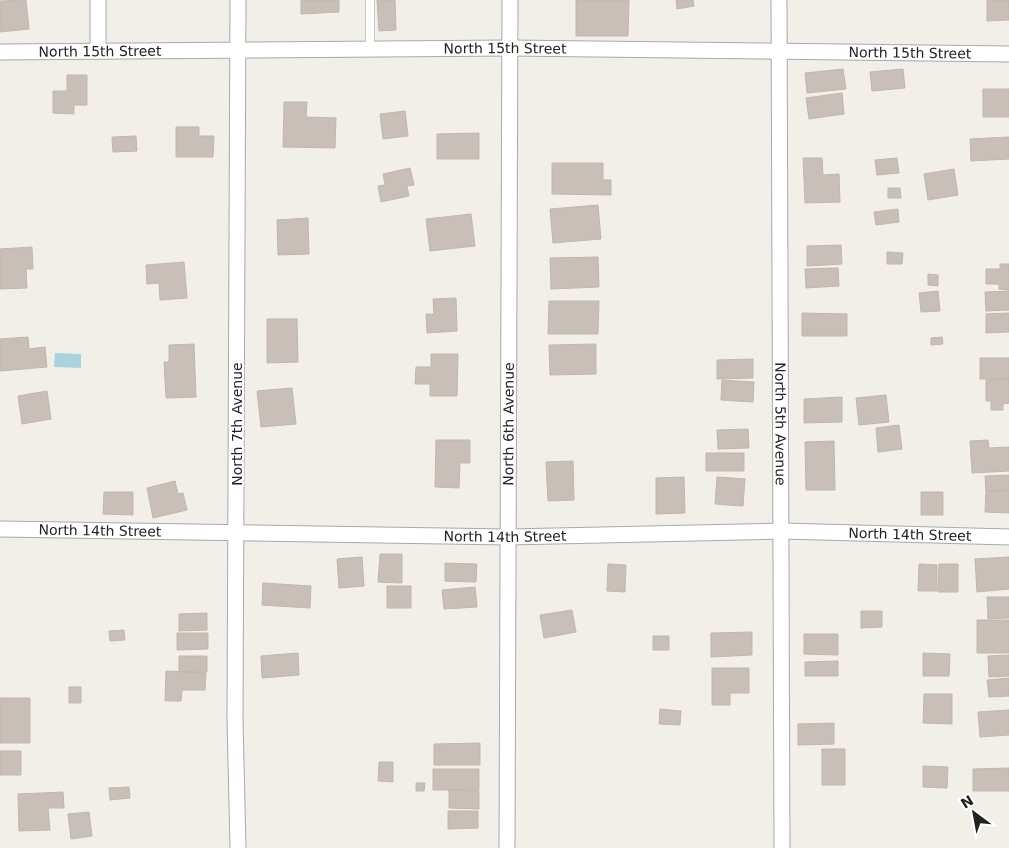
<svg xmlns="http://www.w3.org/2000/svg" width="1009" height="848" font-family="'DejaVu Sans',sans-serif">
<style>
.water{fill:#aad3df}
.building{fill:#c7bfb8;stroke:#c4b6ab}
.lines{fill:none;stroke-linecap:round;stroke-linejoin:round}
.lane-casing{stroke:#a9a9a9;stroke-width:9}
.street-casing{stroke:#a9a9a9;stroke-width:17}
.lane{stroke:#fff;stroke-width:8}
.street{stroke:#fff;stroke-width:15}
.labels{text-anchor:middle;stroke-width:4.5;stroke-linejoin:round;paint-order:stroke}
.street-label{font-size:14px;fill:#222;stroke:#fff}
</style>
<rect width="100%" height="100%" fill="#f2efe9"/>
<!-- water -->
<path class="water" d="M 55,353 L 81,354 L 81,368 L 54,367 Z"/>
<!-- building -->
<path class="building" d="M 26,0 L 29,29 L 0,32 L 0,1 Z
M 301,0 L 339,0 L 339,12 L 301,14 Z
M 377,0 L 395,0 L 396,30 L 379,31 Z
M 576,0 L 629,0 L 628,36 L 576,36 Z
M 676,0 L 693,0 L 694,6 L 677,9 Z
M 987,0 L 1009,0 L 1009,20 L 987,21 Z
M 843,69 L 846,89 L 807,93 L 805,73 Z
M 903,69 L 905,88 L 872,91 L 870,72 Z
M 67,75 L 87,75 L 87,105 L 74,105 L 74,114 L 53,113 L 53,91 L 67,91 Z
M 983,89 L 1009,89 L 1009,117 L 983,117 Z
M 842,93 L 844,114 L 809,119 L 806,98 Z
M 284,102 L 307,102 L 306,117 L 336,118 L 335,148 L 283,147 Z
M 405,111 L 408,136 L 383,139 L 380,114 Z
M 176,127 L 199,127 L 199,136 L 214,136 L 213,157 L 176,157 Z
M 479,133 L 479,159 L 437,159 L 437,134 Z
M 136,136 L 137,151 L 113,152 L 112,137 Z
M 1009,137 L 1009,159 L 971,161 L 970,139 Z
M 803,158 L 822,158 L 823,175 L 839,174 L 840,202 L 805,203 Z
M 897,158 L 899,173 L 877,175 L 875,160 Z
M 552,163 L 603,163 L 603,180 L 611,180 L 611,195 L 552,194 Z
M 410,168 L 414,185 L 407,186 L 409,196 L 381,202 L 378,186 L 385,185 L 383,174 Z
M 954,169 L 958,195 L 928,200 L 924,174 Z
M 888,188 L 900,188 L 901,198 L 888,198 Z
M 598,205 L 601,239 L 553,243 L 550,209 Z
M 898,209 L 899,222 L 876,225 L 874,212 Z
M 471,214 L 475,246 L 430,251 L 426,219 Z
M 308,218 L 309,254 L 278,255 L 277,220 Z
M 841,245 L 842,264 L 807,266 L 807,246 Z
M 32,247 L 33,269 L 26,269 L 27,288 L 0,289 L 0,249 Z
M 887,252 L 903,253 L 902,264 L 887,264 Z
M 598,257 L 599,287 L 551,289 L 550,258 Z
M 184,262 L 187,298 L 160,300 L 159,283 L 147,284 L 146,265 Z
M 1000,264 L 1009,264 L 1009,290 L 999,289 L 999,284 L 986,284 L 986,269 L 1000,269 Z
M 838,268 L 839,286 L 806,288 L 805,269 Z
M 928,274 L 938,275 L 938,286 L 928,285 Z
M 938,291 L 940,311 L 921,312 L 919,293 Z
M 1009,291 L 1009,310 L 986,311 L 985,292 Z
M 456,298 L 457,331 L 427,333 L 426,314 L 434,314 L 433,299 Z
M 549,301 L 599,301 L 598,334 L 548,334 Z
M 802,313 L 847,314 L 847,336 L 802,336 Z
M 1009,313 L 1009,332 L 986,333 L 986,314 Z
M 267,319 L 297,319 L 298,362 L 267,363 Z
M 28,337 L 29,349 L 45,347 L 47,367 L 0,371 L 0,339 Z
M 942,337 L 943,344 L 931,345 L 931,338 Z
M 194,344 L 196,397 L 166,398 L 164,362 L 169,362 L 169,345 Z
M 596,344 L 596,374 L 550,375 L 549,345 Z
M 431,354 L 458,354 L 457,396 L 430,396 L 430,384 L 415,384 L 416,367 L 431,367 Z
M 980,358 L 1009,358 L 1009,379 L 980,379 Z
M 753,359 L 753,378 L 717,379 L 717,360 Z
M 1009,379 L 1009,403 L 1003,404 L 1003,410 L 991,410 L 991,401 L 986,401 L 986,380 Z
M 722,380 L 754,382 L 753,402 L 721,400 Z
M 292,388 L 296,424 L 261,427 L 257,391 Z
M 47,391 L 51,419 L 22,424 L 18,396 Z
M 886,395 L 889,422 L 859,425 L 856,398 Z
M 842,397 L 842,422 L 804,423 L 804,399 Z
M 899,425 L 902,449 L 878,452 L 876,428 Z
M 748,429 L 749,448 L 718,449 L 717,430 Z
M 436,440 L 470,440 L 470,463 L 460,463 L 459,488 L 435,487 Z
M 988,440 L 989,448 L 1009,447 L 1009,471 L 972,473 L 970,441 Z
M 834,441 L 835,490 L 806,490 L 805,442 Z
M 706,453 L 744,453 L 744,471 L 706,471 Z
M 573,461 L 574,500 L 548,501 L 546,462 Z
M 1009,475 L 1009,490 L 986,491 L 985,476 Z
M 684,477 L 685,513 L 656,514 L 656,478 Z
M 717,477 L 745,479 L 743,506 L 715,504 Z
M 175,481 L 178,494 L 183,493 L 187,510 L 153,518 L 147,488 Z
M 986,491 L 1009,491 L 1009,513 L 985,512 Z
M 104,492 L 133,492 L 133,515 L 103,514 Z
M 921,492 L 943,492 L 943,515 L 921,515 Z
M 380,554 L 402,554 L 402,583 L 378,582 Z
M 362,557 L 364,586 L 339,588 L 337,559 Z
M 1009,557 L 1009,589 L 977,592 L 975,559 Z
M 445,563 L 477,564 L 476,582 L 445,581 Z
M 608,564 L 626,565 L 625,592 L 607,591 Z
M 919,564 L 937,565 L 937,591 L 918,591 Z
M 939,564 L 958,564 L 958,592 L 938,592 Z
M 263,583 L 311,586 L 310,608 L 262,605 Z
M 387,586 L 411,586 L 411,608 L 387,608 Z
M 475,587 L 477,607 L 444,609 L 442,590 Z
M 987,597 L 1009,597 L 1009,618 L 988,619 Z
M 572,610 L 576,632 L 544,638 L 540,615 Z
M 861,611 L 882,611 L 882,627 L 861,628 Z
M 207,613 L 207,630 L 179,631 L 179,614 Z
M 977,620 L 1009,620 L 1009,653 L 977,653 Z
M 124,630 L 125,640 L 110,641 L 109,631 Z
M 752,632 L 752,655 L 711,657 L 711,633 Z
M 177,633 L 208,633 L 208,649 L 177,650 Z
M 804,634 L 838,634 L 838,655 L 804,654 Z
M 653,636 L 669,636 L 669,650 L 653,650 Z
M 298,653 L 299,675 L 262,678 L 261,656 Z
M 923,653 L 950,654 L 949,676 L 923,676 Z
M 1009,655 L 1009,676 L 989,677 L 988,656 Z
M 179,656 L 207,656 L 207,672 L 179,672 Z
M 838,661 L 838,676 L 805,676 L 805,662 Z
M 712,668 L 749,668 L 749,693 L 730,693 L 730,705 L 712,705 Z
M 166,671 L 206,673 L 205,690 L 182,690 L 181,701 L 165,701 Z
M 1009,678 L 1009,696 L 989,697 L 987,680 Z
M 69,687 L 81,687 L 81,703 L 69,703 Z
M 924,694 L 952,694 L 952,724 L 923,723 Z
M 0,698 L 30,698 L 30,743 L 0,743 Z
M 660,709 L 681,711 L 680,725 L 659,724 Z
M 1009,710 L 1009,735 L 980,737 L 978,712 Z
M 834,723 L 834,744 L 798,745 L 798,724 Z
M 480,743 L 480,765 L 434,765 L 434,744 Z
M 822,749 L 845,749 L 845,785 L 822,785 Z
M 0,751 L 21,751 L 21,775 L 0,775 Z
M 379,762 L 393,762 L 393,782 L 378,781 Z
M 923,766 L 948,767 L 947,788 L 923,787 Z
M 1009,768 L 1009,791 L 973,791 L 973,769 Z
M 433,769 L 479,769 L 479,790 L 433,790 Z
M 416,783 L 425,783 L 424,791 L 416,791 Z
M 129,787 L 130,798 L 110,800 L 109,788 Z
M 449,790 L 479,791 L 479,809 L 449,808 Z
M 63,792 L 64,808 L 48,808 L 50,830 L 19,831 L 18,794 Z
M 448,811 L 478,811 L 478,828 L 448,829 Z
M 89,812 L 92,836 L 71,839 L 68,814 Z"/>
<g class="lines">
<defs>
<path id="lane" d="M 370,48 L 370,0"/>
<g id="street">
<path d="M 238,0 L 235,719 L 238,848"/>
<path id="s1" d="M 779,0 L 782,848"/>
<path d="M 98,51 L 98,0"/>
<path id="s2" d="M 0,52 L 510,48 L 1009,54"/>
<path id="s3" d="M 0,529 L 508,537 L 782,531 L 1009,537"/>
<path id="s4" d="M 507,848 L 510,0"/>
</g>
</defs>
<!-- lane casing -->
<use href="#lane" class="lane-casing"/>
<!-- street casing -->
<use href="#street" class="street-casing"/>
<!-- lane -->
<use href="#lane" class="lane"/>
<!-- street -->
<use href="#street" class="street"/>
</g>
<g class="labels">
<!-- street labels -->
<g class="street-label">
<text dy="5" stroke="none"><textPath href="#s2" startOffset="505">North 15th Street</textPath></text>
<text dy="5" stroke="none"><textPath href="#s2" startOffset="100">North 15th Street</textPath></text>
<text dy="5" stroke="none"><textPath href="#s2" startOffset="910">North 15th Street</textPath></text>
<text transform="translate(237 424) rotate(-90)" y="5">North 7th Avenue</text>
<text dy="5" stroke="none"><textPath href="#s4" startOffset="424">North 6th Avenue</textPath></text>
<text dy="5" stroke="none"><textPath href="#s1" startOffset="424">North 5th Avenue</textPath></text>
<text dy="5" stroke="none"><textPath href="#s3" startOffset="100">North 14th Street</textPath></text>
<text dy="5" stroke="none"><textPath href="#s3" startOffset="505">North 14th Street</textPath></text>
<text dy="5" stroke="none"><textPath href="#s3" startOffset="910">North 14th Street</textPath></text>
</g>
</g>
<!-- north arrow -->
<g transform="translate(974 813) rotate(328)" stroke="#ffffff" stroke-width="4" paint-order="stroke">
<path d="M0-4L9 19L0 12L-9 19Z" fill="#222222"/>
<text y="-8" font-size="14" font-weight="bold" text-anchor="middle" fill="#222222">N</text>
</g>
</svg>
